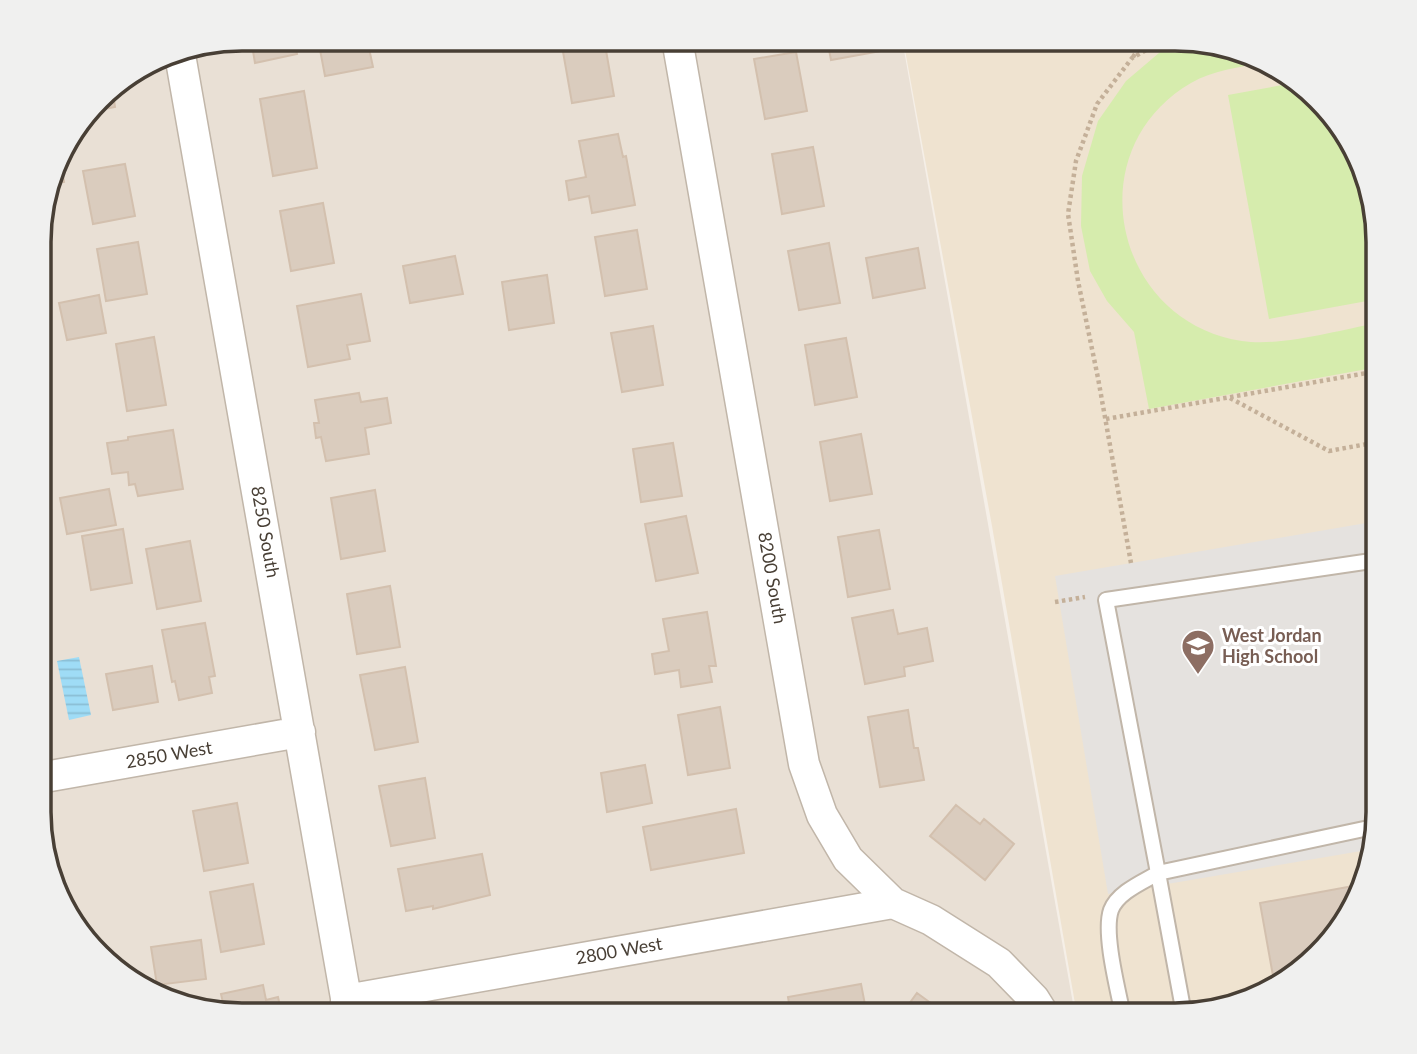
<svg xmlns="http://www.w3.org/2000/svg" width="1417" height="1054" font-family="Lato,sans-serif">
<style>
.residential{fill:#e9e0d5}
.education{fill:#efe3d0}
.green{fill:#d6ecad}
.parking{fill:#e5e2df}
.water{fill:url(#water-rules)}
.building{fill:#daccbe;stroke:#d3c0ae;stroke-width:2}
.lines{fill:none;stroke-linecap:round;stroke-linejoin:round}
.service-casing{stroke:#c1b6a9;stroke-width:18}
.minor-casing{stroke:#c1b6a9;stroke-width:33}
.path{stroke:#c4b099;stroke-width:4.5;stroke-dasharray:3.5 3.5;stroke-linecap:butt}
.service{stroke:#fff;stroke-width:14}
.minor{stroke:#fff;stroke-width:30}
.labels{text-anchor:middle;stroke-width:6;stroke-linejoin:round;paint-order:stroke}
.street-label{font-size:18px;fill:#483f35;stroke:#fff}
.education-label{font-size:18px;font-weight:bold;fill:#785e54;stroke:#fff;text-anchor:start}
.rim{fill:none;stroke:#483f35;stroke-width:3.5}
</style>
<defs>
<pattern id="water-rules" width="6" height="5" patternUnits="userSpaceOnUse" patternTransform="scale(1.75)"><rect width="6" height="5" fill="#9fdcf6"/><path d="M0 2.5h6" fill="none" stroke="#8abed4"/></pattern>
</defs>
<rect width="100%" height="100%" fill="#f5efe7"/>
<!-- residential -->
<path class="residential" d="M 241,39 L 902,39 L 1075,1015 L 228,1015 L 164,1000 L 108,965 L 60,903 L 39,826 L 40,214 L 65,140 L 108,89 L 176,49 Z"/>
<!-- education -->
<path class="education" d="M 903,39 L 1189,39 L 1253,54 L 1309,89 L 1358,152 L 1378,241 L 1378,826 L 1363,891 L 1328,946 L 1265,995 L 1176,1015 L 1077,1015 L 992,526 Z"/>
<!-- green -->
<path class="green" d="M 1189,39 L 1253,54 L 1267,62 C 1241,67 1213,70 1191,83 C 1076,150 1114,322 1242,341 C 1281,347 1339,330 1378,323 L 1378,367 L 1149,409 L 1134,332 L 1107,301 L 1090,271 L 1081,226 L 1082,176 L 1098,121 L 1126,81 L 1166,47 Z
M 1299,82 L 1309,89 L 1358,152 L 1378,241 L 1378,299 L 1269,319 L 1228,95 Z"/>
<!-- parking -->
<path class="parking" d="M 1378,521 L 1378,826 L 1373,849 L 1108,894 L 1055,576 Z"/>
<!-- water -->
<path class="water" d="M 79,657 L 91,715 L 69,720 L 57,661 Z"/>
<!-- building -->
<path class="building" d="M 251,39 L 294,39 L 297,54 L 255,63 Z
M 318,39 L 367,39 L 373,67 L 325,76 Z
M 604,39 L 614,96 L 572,103 L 562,46 Z
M 827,39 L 879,39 L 881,51 L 831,60 Z
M 796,52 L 807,111 L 765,119 L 754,59 Z
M 112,86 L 115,107 L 89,112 L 108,89 Z
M 304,91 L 317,168 L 273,176 L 260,99 Z
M 618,134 L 623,157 L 626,156 L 635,205 L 592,213 L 589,196 L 569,200 L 566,181 L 586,177 L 579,141 Z
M 813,147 L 824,206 L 782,214 L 772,154 Z
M 60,157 L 64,182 L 51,184 Z
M 125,164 L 135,216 L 93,224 L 83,171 Z
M 323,203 L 334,263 L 291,271 L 280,211 Z
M 637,230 L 647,289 L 605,296 L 595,237 Z
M 138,242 L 147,294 L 106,301 L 97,249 Z
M 829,243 L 840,303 L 799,310 L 788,251 Z
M 918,248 L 925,288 L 873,298 L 866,258 Z
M 455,256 L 463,294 L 410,303 L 403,266 Z
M 547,275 L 554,323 L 509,330 L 502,282 Z
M 361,294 L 370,341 L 347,345 L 350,359 L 308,367 L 297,306 Z
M 99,295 L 106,333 L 67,340 L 59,303 Z
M 653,326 L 663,385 L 622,392 L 611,333 Z
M 154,337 L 166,405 L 127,411 L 116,344 Z
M 846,338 L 857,397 L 815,405 L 805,345 Z
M 359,393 L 361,402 L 387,398 L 391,423 L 365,428 L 369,454 L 326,461 L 321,437 L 316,438 L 314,423 L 319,423 L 315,400 Z
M 173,430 L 183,489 L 138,496 L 135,484 L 129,485 L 128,472 L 112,474 L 107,443 L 128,440 L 128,437 Z
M 861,434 L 872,494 L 830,501 L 820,442 Z
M 673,443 L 682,496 L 641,502 L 633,449 Z
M 109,489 L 116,525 L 67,534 L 60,498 Z
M 375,490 L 385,551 L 341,559 L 331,498 Z
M 686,516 L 698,573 L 656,581 L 645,524 Z
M 123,529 L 132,583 L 91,590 L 82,536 Z
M 879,530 L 890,589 L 848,597 L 838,537 Z
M 190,541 L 201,601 L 157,609 L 146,549 Z
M 390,586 L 400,647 L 357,654 L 347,594 Z
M 893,610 L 898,634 L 927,628 L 933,661 L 904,667 L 905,676 L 865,684 L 852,618 Z
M 707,612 L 716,666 L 709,666 L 712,682 L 681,687 L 679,670 L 655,674 L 652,654 L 669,651 L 663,619 Z
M 205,623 L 215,676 L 209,677 L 212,693 L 179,700 L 175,681 L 172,682 L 162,630 Z
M 152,666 L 158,702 L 113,710 L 106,674 Z
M 405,667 L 418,742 L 375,750 L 360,675 Z
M 720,707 L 730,768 L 688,775 L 678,715 Z
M 908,710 L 914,748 L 918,748 L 924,780 L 880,787 L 868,717 Z
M 645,765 L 652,803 L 607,812 L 601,773 Z
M 425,778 L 435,838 L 391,846 L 379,786 Z
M 237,803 L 248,863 L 204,871 L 193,811 Z
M 956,805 L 980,824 L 984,819 L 1014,844 L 985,880 L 930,836 Z
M 736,809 L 744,853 L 651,870 L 643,827 Z
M 482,854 L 490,895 L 433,909 L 433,906 L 406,911 L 398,869 Z
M 253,884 L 264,944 L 221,952 L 210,892 Z
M 1364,884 L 1363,891 L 1328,946 L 1275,987 L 1260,903 Z
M 201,940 L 206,979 L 157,985 L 151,947 Z
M 861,984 L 867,1015 L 791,1015 L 788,997 Z
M 263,985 L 266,1000 L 278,997 L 282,1015 L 221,1013 L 220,1008 L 224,1007 L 221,994 Z
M 917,993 L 947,1015 L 901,1015 Z
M 741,1005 L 743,1015 L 689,1015 L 689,1014 Z"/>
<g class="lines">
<defs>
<path id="service" d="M 1184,1014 L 1158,873 L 1378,826
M 1123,1015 C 1118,990 1103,933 1111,910 C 1118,892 1143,882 1158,873 L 1106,600 L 1378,560"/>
<path id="minor" d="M 677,39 L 804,764 L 822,815 L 848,859 L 893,903 L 931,920 L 999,963 L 1034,999 L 1044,1015
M 179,49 L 349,1015
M 39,778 L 300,732
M 346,1000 L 893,903"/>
</defs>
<!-- service casing -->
<use href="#service" class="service-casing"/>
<!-- minor casing -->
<use href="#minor" class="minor-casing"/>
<!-- path -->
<path class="path" d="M 1133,57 L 1145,39
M 1230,398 L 1329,451 L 1378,442
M 1106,419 L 1378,371
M 1131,563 L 1098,378 L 1078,281 L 1068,214 L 1076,161 L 1097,104 L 1132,58 L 1166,39
M 1055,602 L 1085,597"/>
<!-- service -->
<use href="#service" class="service"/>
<!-- minor -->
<use href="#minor" class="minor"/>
</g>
<!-- icons -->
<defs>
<symbol id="school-pin" viewBox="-11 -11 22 30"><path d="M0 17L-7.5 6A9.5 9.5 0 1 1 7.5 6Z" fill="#8d6e63" stroke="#fff"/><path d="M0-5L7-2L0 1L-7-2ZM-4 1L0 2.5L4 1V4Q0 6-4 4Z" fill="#fff"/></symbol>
</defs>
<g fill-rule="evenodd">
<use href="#school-pin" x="1179" y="627" width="38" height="52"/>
</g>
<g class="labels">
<!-- street labels -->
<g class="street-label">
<text transform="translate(265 532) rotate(80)" y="6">8250 South</text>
<text transform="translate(772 578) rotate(80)" y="6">8200 South</text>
<text transform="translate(169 755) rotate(-10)" y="6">2850 West</text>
<text transform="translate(619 951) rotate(-10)" y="6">2800 West</text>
</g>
<!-- education labels -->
<g class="education-label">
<text x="1222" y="642">West Jordan<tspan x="1222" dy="21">High School</tspan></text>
</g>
</g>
<!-- crop -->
<path d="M0 0H1417V1054H0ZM242 51H1175A191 191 0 0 1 1366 242V812A191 191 0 0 1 1175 1003H242A191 191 0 0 1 51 812V242A191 191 0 0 1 242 51Z" fill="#f0f0ef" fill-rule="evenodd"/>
<path class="rim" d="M242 51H1175A191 191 0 0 1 1366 242V812A191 191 0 0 1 1175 1003H242A191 191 0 0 1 51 812V242A191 191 0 0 1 242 51Z"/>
</svg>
